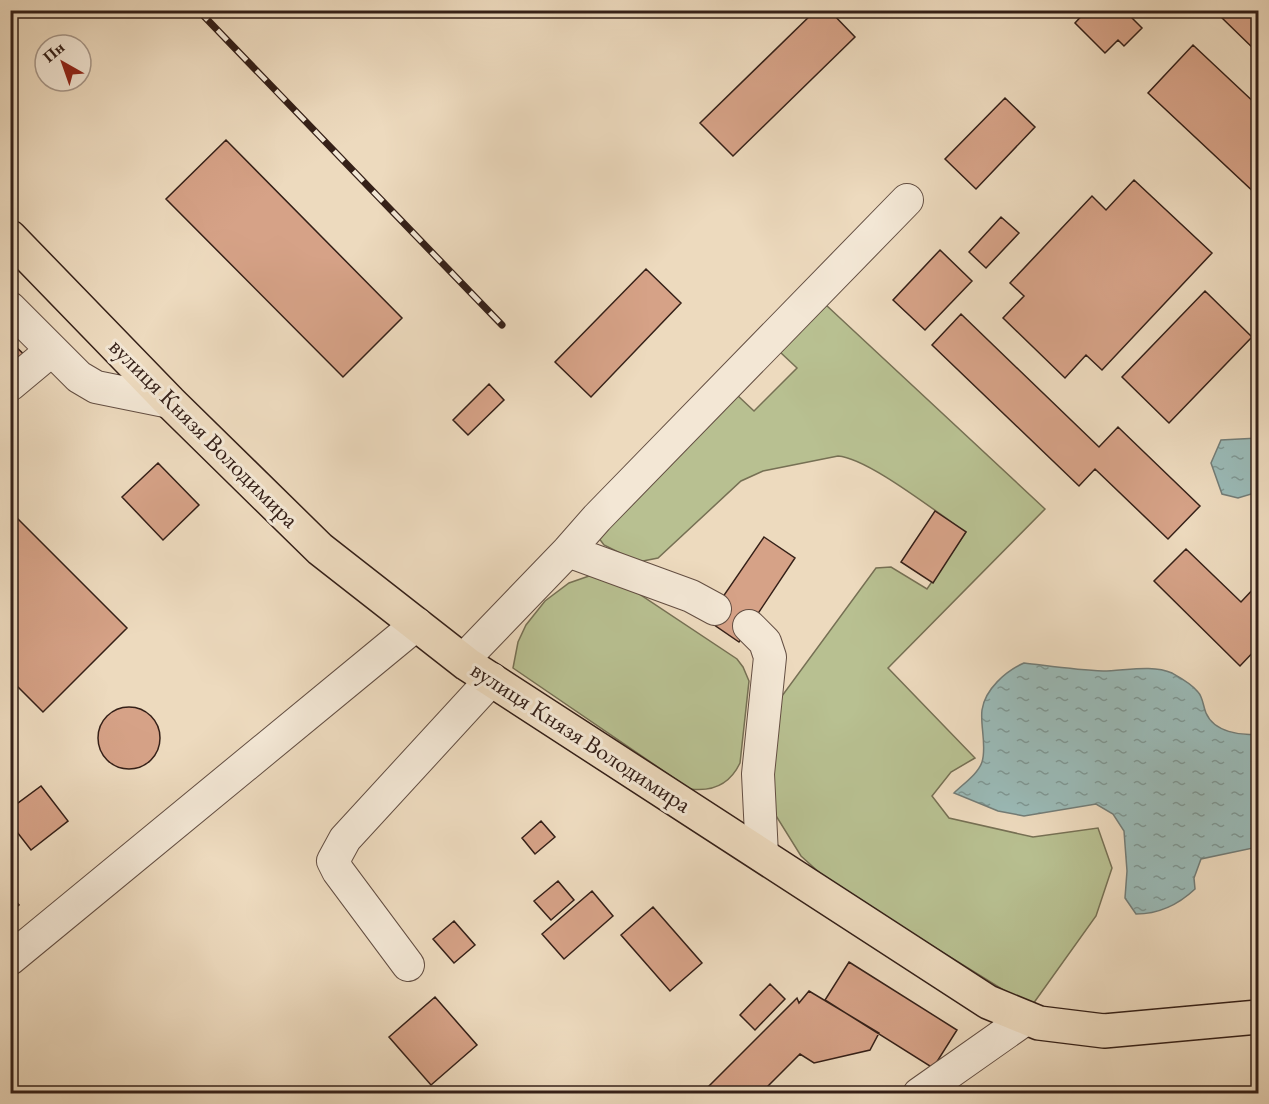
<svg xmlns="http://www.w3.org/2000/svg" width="1269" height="1104" font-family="'EB Garamond',serif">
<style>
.grass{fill:#b8c091;stroke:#767054;stroke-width:1.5}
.water{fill:url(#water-ripples);stroke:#727c77;stroke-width:1.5}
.building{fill:#d6a287;stroke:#352018;stroke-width:1.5}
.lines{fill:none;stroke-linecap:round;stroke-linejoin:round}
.minor-casing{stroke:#634e42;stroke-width:34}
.major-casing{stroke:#352018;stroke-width:36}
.minor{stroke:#f3e7d5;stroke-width:32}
.major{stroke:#eddabe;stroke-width:33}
.rail-casing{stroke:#352018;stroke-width:7}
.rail{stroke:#f3e7d5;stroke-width:4.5;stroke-dasharray:14;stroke-linecap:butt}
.labels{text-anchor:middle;stroke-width:6;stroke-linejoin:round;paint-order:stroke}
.street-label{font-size:24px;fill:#352018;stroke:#f3e7d5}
</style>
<defs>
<pattern id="water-ripples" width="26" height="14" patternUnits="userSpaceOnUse" patternTransform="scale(1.5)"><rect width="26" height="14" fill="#9abab7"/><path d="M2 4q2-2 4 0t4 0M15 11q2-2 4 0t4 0" fill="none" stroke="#7e9794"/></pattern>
</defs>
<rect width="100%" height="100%" fill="#eddabe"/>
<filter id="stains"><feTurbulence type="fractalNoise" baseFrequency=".00333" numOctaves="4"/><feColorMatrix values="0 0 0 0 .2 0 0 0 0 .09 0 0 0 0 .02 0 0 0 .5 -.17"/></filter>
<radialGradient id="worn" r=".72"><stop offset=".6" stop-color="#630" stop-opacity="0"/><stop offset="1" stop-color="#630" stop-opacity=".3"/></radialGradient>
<!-- grass -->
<path class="grass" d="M 826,305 L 1045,509 L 888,668 L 975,758 L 951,772 L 932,796 L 949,818 L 1033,837 L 1098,828 L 1112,868 L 1096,916 L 1033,1004 L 1005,991 L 832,884 L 801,856 L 773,811 L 765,782 L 779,700 L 876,568 L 891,567 L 927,589 L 966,532 C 937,513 868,458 838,456 L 763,471 L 741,481 L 658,558 L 638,562 L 604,545 L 598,537 L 737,395 L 754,411 L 797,368 L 780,352 Z
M 589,576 L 609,577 L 627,586 L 737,659 L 743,667 L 749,681 L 740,763 C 730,784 713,792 690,789 L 513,668 L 518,642 L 526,625 L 545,601 L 569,583 Z"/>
<!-- water -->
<path class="water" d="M 1258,438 L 1258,492 L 1238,498 L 1222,494 L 1211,463 L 1221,440 Z
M 1024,663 C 1050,666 1076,670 1103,671 C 1124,671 1152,664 1172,673 C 1181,678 1192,684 1198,692 C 1203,697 1203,706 1206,713 C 1214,732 1241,736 1258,734 L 1258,847 L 1201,859 L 1194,878 L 1195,889 C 1178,905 1158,914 1136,914 L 1125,898 L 1127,871 L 1124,831 L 1113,814 L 1096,804 L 1024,816 L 998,811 L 954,793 C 963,784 978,774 982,762 C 987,746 980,726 982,710 C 985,689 1006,671 1024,663 Z"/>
<!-- building -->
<path class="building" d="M 816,10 L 829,10 L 855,37 L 733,156 L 700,123 Z
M 1087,10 L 1124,10 L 1142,28 L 1124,46 L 1118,40 L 1105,53 L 1075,23 Z
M 1227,10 L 1258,10 L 1258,53 L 1221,17 Z
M 1193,45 L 1258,106 L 1258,196 L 1148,93 Z
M 1005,98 L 1035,127 L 976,189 L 945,159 Z
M 226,140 L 402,318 L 343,377 L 166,199 Z
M 1134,180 L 1212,253 L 1102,370 L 1086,355 L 1065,378 L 1003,318 L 1024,296 L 1010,283 L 1092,196 L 1106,210 Z
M 1001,217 L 1019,233 L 986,268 L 969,252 Z
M 940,250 L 972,281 L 925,330 L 893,300 Z
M 646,269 L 681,303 L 591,397 L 555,362 Z
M 1205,291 L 1252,337 L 1169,423 L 1122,377 Z
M 961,314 L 1099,447 L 1118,427 L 1200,506 L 1168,539 L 1095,469 L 1079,486 L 932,345 Z
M 10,341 L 39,369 L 10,377 Z
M 489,384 L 504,400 L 468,435 L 453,420 Z
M 158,463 L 199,505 L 163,540 L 122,497 Z
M 10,511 L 127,628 L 43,712 L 16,685 L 10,690 Z
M 935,511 L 966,532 L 933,583 L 901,562 Z
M 764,537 L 795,558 L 739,642 L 707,620 Z
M 1186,549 L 1241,602 L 1258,584 L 1258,647 L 1240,666 L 1154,581 Z
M98 738a31 31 0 1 1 62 0a31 31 0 1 1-62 0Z
M 41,786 L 68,821 L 31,850 L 10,823 L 10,809 Z
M 541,821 L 555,837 L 535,854 L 522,838 Z
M 558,881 L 574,900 L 551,920 L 534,901 Z
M 592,891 L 613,916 L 564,959 L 542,934 Z
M 10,894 L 19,905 L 10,913 Z
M 653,907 L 702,963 L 670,991 L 621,935 Z
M 454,921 L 475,945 L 454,963 L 433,939 Z
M 849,962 L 957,1030 L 933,1068 L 825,1000 Z
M 770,984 L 785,999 L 755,1030 L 740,1015 Z
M 809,991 L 879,1033 L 870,1050 L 814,1063 L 800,1054 L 760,1094 L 701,1094 L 797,998 L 799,1003 Z
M 435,997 L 477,1045 L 431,1085 L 389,1037 Z"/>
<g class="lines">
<defs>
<path id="minor" d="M 10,308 L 79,377 L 96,387 L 170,402
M 10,385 L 52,350
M 568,551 L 691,596 L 715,609
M 749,626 L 765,642 L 770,657 L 758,774 L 762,855
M 463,660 L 568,551 L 597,518 L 907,200
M 10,959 L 417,624
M 408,965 L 338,871 L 333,861 L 345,839 L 492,679
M 919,1094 L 1027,1018"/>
<path id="major" d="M 10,237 L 170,402 L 320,549 L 467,664 L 988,1002 L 1039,1023 L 1104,1031 L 1258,1017"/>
</defs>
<!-- minor casing -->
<use href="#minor" class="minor-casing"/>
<!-- major casing -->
<use href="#major" class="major-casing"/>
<!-- minor -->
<use href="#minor" class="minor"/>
<!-- major -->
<use href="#major" class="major"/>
<defs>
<path id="rail" d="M 198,10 L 502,325"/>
</defs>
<!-- rail casing -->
<use href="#rail" class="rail-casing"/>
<!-- rail -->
<use href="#rail" class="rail"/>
</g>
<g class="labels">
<!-- street labels -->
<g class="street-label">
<text transform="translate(204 433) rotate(45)" y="8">вулиця Князя Володимира</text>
<text transform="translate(581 737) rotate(33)" y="8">вулиця Князя Володимира</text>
</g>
</g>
<!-- margin -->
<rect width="1269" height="1104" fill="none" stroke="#eddabe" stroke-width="36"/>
<rect x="12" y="12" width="1245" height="1080" fill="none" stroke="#352018" stroke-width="3"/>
<rect x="18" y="18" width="1233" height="1068" fill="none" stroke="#352018" stroke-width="1.5"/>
<!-- north arrow -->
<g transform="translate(63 63) rotate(320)"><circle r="28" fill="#f3e7d5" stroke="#a79789" stroke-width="1.5"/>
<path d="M0-4.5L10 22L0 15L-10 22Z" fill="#8f2418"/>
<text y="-9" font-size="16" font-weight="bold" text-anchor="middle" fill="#352018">Пн</text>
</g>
<rect width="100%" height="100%" filter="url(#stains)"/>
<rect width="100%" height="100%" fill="url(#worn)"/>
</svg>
